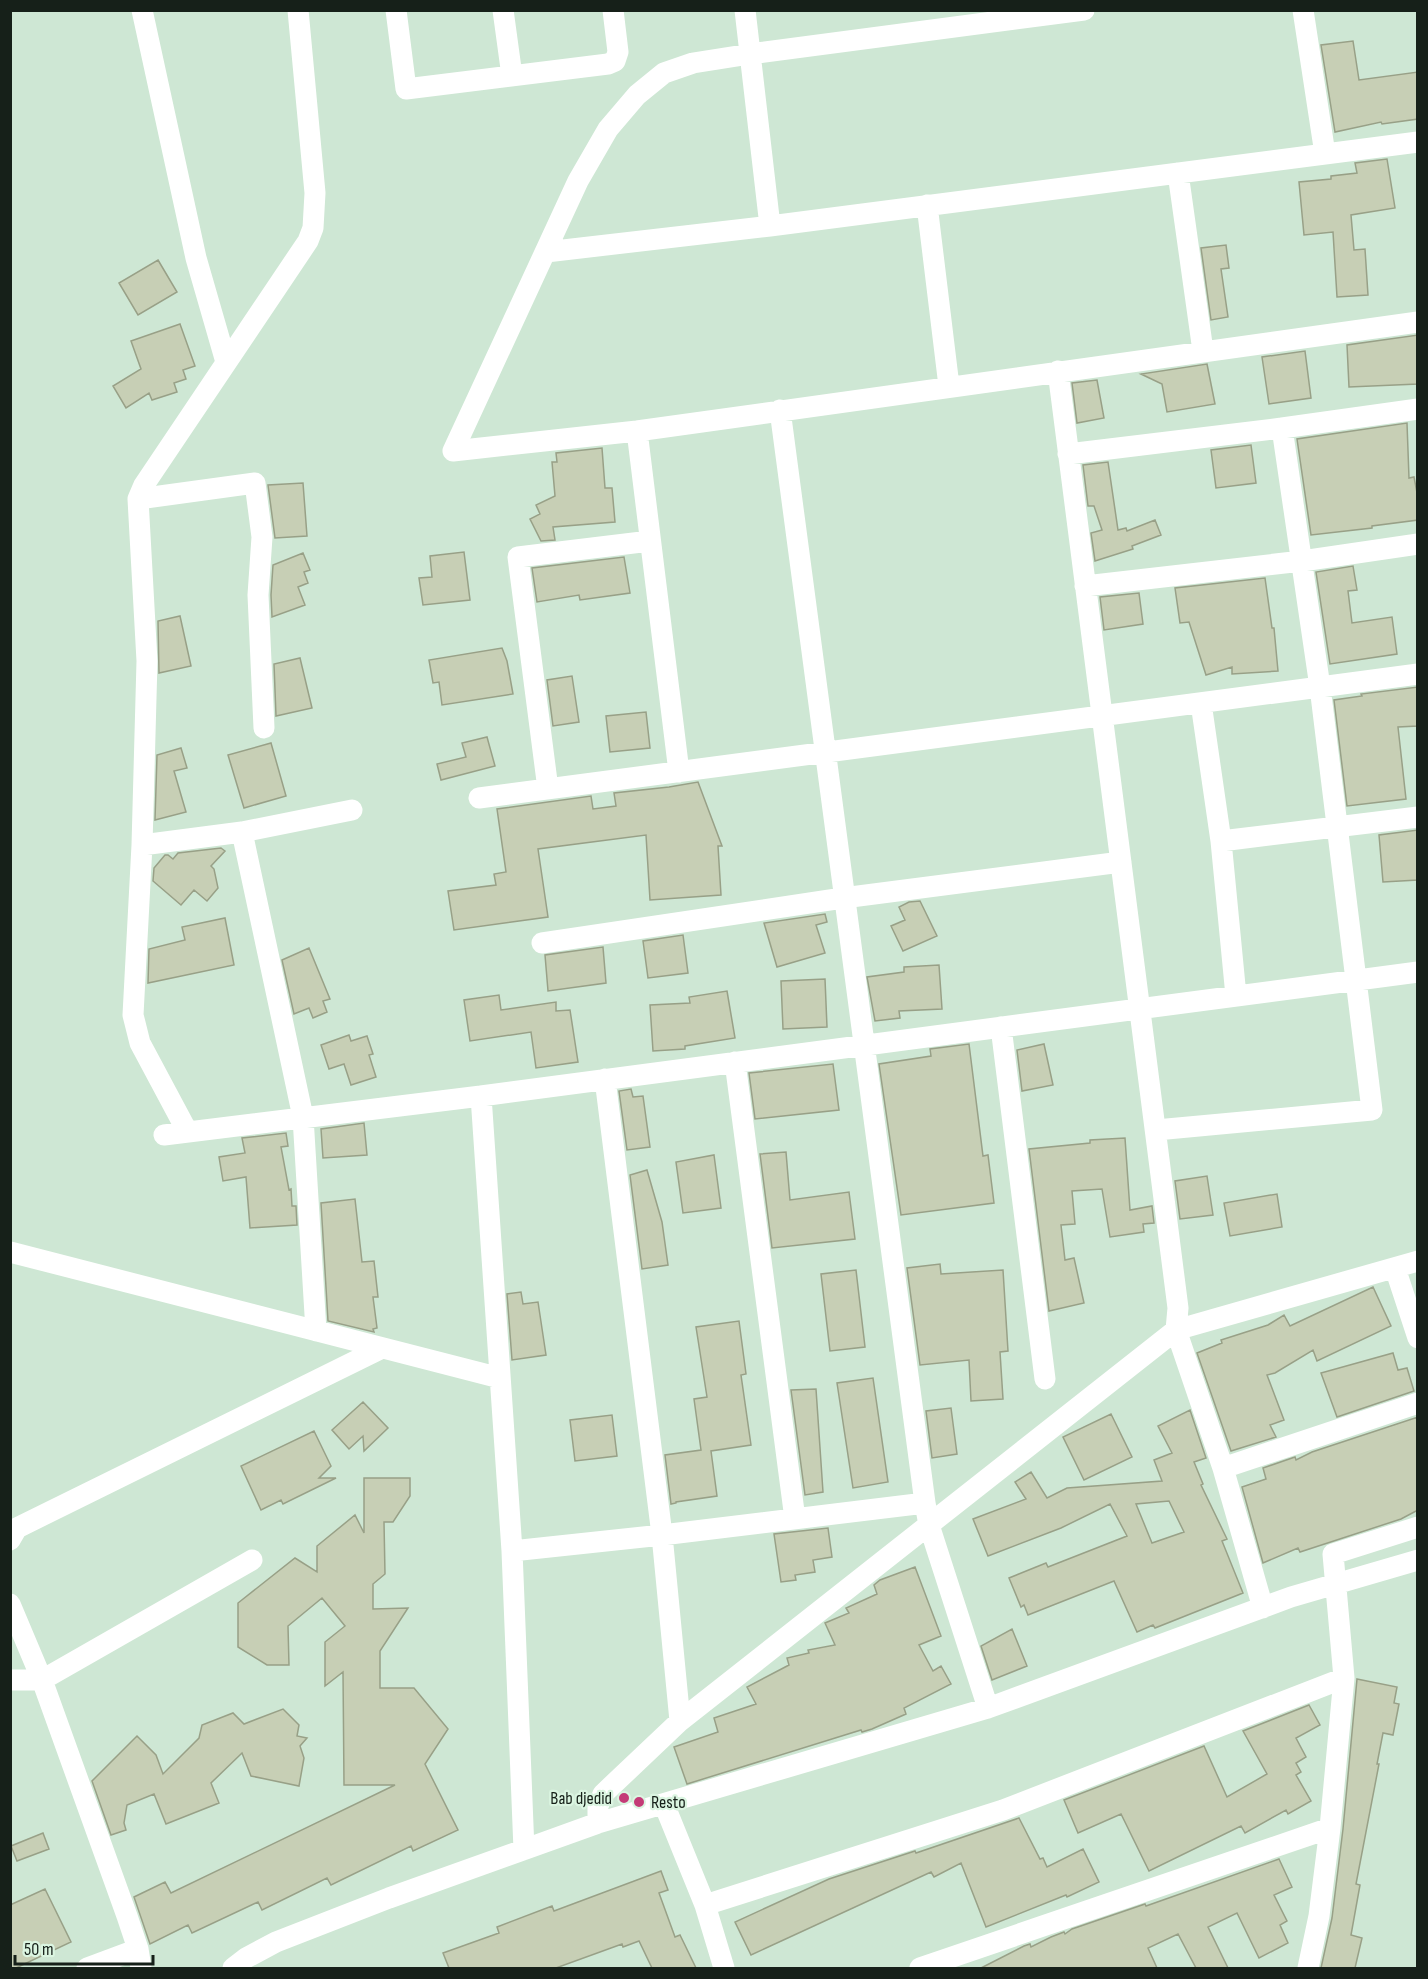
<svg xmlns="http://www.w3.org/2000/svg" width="1428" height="1979" font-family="'Sofia Sans Condensed',sans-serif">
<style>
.building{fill:#c7cfb5;stroke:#98a087;stroke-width:1.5;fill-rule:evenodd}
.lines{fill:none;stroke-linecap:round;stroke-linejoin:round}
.minor{stroke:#fff;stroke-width:21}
.poi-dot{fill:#c43b77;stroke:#dbf5e1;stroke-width:2}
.labels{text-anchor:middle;stroke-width:4.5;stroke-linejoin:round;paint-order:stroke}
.poi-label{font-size:18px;fill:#162019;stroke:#dbf5e1;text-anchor:end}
</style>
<rect width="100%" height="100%" fill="#cee7d4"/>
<!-- building -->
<path class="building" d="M 1353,41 L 1359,80 L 1418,72 L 1418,119 L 1382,124 L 1381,122 L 1335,132 L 1321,45 Z
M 1387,159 L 1395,208 L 1351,215 L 1354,250 L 1365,249 L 1368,295 L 1337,297 L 1333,232 L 1304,235 L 1299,182 L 1331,179 L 1331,176 L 1357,173 L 1355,163 Z
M 1226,245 L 1229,268 L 1221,269 L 1228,317 L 1211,320 L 1201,248 Z
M 158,260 L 177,292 L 138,315 L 119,283 Z
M 180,324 L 195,366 L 183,370 L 186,379 L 174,383 L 177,392 L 152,400 L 149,393 L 126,408 L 113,386 L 141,369 L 131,341 Z
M 1418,335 L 1418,384 L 1349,387 L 1347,345 Z
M 1305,351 L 1311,398 L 1269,404 L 1262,357 Z
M 1207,364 L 1215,404 L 1167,412 L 1162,384 L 1141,374 Z
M 1097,380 L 1104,418 L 1077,423 L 1072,383 Z
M 1407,423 L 1409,478 L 1414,477 L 1418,498 L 1418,520 L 1372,526 L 1372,528 L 1311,535 L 1297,439 Z
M 1251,445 L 1256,483 L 1216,488 L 1211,450 Z
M 602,448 L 605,488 L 612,488 L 615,522 L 553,527 L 555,540 L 541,541 L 530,519 L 540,514 L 536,505 L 555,496 L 552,462 L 557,462 L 556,453 Z
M 1108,462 L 1118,530 L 1126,528 L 1127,531 L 1155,520 L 1161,535 L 1132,546 L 1133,549 L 1095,561 L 1091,533 L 1102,530 L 1094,506 L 1088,506 L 1083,465 Z
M 303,483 L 307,536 L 275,538 L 268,485 Z
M 464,552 L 470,600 L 423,605 L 419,578 L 432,577 L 430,556 Z
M 303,553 L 310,570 L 304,572 L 308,583 L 298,587 L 305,605 L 272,617 L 271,595 L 273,565 Z
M 624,557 L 630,593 L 580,600 L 579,595 L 537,602 L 532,568 Z
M 1353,566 L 1357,590 L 1348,591 L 1352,623 L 1392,617 L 1397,654 L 1330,664 L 1316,572 Z
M 1265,578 L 1272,628 L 1274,628 L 1278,671 L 1232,674 L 1232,667 L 1206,675 L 1189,622 L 1180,623 L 1175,588 Z
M 1139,593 L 1143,624 L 1104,630 L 1100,597 Z
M 180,616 L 191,666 L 159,673 L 158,621 Z
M 502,648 L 507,661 L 513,694 L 442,705 L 439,682 L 433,683 L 429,660 Z
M 300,658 L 312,708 L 276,716 L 274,664 Z
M 572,676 L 579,722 L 553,726 L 547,680 Z
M 1418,687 L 1418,726 L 1398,727 L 1406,799 L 1347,806 L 1334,700 L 1362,696 L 1361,694 Z
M 646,712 L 650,748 L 610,752 L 606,716 Z
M 487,737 L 495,766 L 441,780 L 437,764 L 466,757 L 462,743 Z
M 271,743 L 286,796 L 244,808 L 228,755 Z
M 181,748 L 187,768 L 174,771 L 186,812 L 155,820 L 157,755 Z
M 698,782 L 722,846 L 718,846 L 721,895 L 650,900 L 646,835 L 538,849 L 548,917 L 454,930 L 448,891 L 496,885 L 494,874 L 506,872 L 497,809 L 591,796 L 593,809 L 616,806 L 614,793 L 669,787 Z
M 1418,830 L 1418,880 L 1383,882 L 1379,835 Z
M 221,848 L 225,851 L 211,866 L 214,869 L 218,888 L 207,901 L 194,890 L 181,905 L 153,881 L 154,868 L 165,855 L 168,855 L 173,859 L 178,853 Z
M 920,901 L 937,936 L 903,951 L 891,926 L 905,920 L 899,907 L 909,902 Z
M 825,914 L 827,922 L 816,925 L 825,953 L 777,967 L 764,923 Z
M 225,918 L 234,965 L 148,983 L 149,949 L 185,940 L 182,927 Z
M 683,935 L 688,973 L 648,978 L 643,941 Z
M 603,947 L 606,983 L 548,991 L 545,955 Z
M 309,948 L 330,999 L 323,1001 L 327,1012 L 313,1018 L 309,1008 L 294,1014 L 282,960 Z
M 939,965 L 942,1009 L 899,1011 L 900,1018 L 875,1021 L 867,977 L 904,972 L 904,967 Z
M 825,979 L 827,1027 L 783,1029 L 781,981 Z
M 727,991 L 735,1038 L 685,1046 L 685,1049 L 653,1051 L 650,1005 L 690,1003 L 689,997 Z
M 499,995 L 501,1010 L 556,1002 L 556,1011 L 570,1010 L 578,1062 L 536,1068 L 531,1032 L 470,1041 L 464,1000 Z
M 349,1035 L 351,1041 L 367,1036 L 373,1054 L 369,1055 L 376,1077 L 351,1085 L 344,1064 L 329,1069 L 321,1045 Z
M 969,1044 L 983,1156 L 988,1155 L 994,1203 L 901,1215 L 879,1064 L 931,1056 L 930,1049 Z
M 1044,1044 L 1053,1085 L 1022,1091 L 1017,1050 Z
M 833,1064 L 839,1110 L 755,1119 L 749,1073 Z
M 631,1089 L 633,1097 L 643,1096 L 650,1147 L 627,1150 L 619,1091 Z
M 364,1123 L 367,1155 L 323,1158 L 321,1129 Z
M 286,1133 L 288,1146 L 281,1147 L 289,1190 L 291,1189 L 292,1206 L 296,1206 L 297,1225 L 250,1228 L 246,1177 L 223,1181 L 219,1157 L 245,1153 L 242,1138 Z
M 1125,1138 L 1130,1210 L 1152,1206 L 1154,1223 L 1143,1224 L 1144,1232 L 1110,1237 L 1102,1189 L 1072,1191 L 1075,1224 L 1061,1225 L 1065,1260 L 1074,1258 L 1084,1303 L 1049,1311 L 1029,1149 L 1090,1143 L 1090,1140 Z
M 786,1152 L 790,1200 L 849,1192 L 855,1239 L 772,1248 L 760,1154 Z
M 714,1155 L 721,1208 L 683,1213 L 676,1162 Z
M 647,1170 L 662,1222 L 668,1265 L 642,1269 L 630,1175 Z
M 1207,1176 L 1213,1215 L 1180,1219 L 1175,1181 Z
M 1277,1194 L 1282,1227 L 1230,1236 L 1224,1203 Z
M 355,1199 L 362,1262 L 374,1261 L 378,1297 L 373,1297 L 377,1328 L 373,1329 L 374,1332 L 328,1321 L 321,1203 Z
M 940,1264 L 941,1274 L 1003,1270 L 1008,1351 L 1000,1352 L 1003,1399 L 971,1401 L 969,1360 L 920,1365 L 907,1268 Z
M 856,1270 L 865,1347 L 830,1351 L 821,1274 Z
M 1373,1287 L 1391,1326 L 1317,1361 L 1313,1350 L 1275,1373 L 1267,1375 L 1284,1420 L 1270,1425 L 1276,1437 L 1231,1451 L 1197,1353 L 1222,1343 L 1221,1340 L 1268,1325 L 1284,1315 L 1290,1326 Z
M 521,1292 L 523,1304 L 538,1302 L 546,1355 L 512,1360 L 507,1294 Z
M 739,1321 L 746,1374 L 741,1375 L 751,1445 L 711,1451 L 717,1496 L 676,1502 L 676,1503 L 671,1504 L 665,1455 L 701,1450 L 694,1399 L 707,1397 L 696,1327 Z
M 1393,1353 L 1398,1370 L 1407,1368 L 1414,1391 L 1337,1417 L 1321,1373 Z
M 873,1378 L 888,1482 L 853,1488 L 837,1383 Z
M 816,1389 L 823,1492 L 805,1495 L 791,1390 Z
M 363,1402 L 388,1428 L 364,1451 L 363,1436 L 349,1449 L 332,1430 Z
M 951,1408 L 957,1454 L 932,1458 L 926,1411 Z
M 1190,1410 L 1206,1458 L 1194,1462 L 1203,1484 L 1201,1485 L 1227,1539 L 1222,1541 L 1243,1593 L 1155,1628 L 1153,1625 L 1137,1632 L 1114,1581 L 1028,1615 L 1024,1605 L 1021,1607 L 1009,1578 L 1046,1563 L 1048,1567 L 1127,1536 L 1110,1504 L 1061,1528 L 988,1556 L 973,1519 L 1026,1499 L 1015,1482 L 1031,1472 L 1047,1498 L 1067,1488 L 1162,1481 L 1154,1460 L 1172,1453 L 1158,1426 ZM 1169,1501 L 1184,1532 L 1152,1543 L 1136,1504 Z
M 1111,1414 L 1132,1457 L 1084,1480 L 1063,1437 Z
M 612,1415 L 617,1456 L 575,1461 L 570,1420 Z
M 1418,1417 L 1418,1510 L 1401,1519 L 1300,1552 L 1298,1548 L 1263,1563 L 1242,1487 L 1266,1479 L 1263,1468 L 1295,1457 L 1296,1460 L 1312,1452 Z
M 314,1431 L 331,1466 L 319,1478 L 336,1478 L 283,1504 L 281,1500 L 261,1510 L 241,1466 Z
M 364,1478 L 410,1478 L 410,1496 L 393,1522 L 384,1522 L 385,1574 L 373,1584 L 373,1609 L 408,1608 L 380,1651 L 380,1688 L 414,1688 L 448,1729 L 425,1764 L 458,1830 L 413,1851 L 411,1846 L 331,1885 L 327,1878 L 262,1910 L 258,1902 L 192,1933 L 188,1925 L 150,1944 L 134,1897 L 165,1882 L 171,1893 L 395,1785 L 344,1785 L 343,1672 L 325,1686 L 325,1642 L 345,1626 L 322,1598 L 288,1626 L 289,1665 L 267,1665 L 238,1647 L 238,1603 L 295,1558 L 317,1572 L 317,1546 L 355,1515 L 364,1533 Z
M 828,1528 L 832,1557 L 813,1560 L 815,1572 L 795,1575 L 796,1580 L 781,1582 L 774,1534 Z
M 915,1567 L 941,1636 L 919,1645 L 933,1671 L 941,1666 L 951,1684 L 904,1708 L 906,1714 L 872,1729 L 862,1732 L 861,1730 L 687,1784 L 674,1747 L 718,1732 L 714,1718 L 756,1704 L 747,1687 L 789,1665 L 787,1658 L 809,1653 L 808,1650 L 835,1645 L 825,1623 L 849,1613 L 846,1608 L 877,1594 L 874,1585 L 880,1580 Z
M 1012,1629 L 1027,1666 L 992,1680 L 981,1646 Z
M 1357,1679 L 1397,1687 L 1394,1703 L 1399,1704 L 1393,1735 L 1383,1733 L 1377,1764 L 1379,1764 L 1356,1884 L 1360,1885 L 1351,1935 L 1362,1938 L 1355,1968 L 1321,1968 L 1332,1918 L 1343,1829 Z
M 1309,1705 L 1320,1725 L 1296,1738 L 1306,1757 L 1296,1763 L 1301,1772 L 1296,1775 L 1311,1801 L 1288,1814 L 1286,1810 L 1245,1833 L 1241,1826 L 1149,1871 L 1121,1814 L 1078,1833 L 1064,1800 L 1204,1746 L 1227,1797 L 1267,1774 L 1243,1731 Z
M 283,1709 L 299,1725 L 297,1736 L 307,1738 L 300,1746 L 304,1758 L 299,1786 L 251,1776 L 242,1753 L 211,1783 L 219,1803 L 166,1824 L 154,1794 L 127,1805 L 124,1823 L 126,1830 L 111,1835 L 92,1781 L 137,1736 L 156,1755 L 163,1774 L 199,1738 L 202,1725 L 233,1713 L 244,1724 Z
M 1019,1818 L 1040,1859 L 1043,1858 L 1047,1867 L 1083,1849 L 1099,1882 L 1067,1897 L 1066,1895 L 986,1927 L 961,1863 L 934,1877 L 931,1872 L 751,1955 L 735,1922 L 829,1879 L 915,1851 L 916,1853 Z
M 43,1833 L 49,1849 L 17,1861 L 11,1846 Z
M 1279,1859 L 1292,1887 L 1274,1895 L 1287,1921 L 1280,1925 L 1288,1943 L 1259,1958 L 1237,1913 L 1208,1927 L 1228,1968 L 1196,1968 L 1178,1934 L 1148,1948 L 1157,1968 L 981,1968 L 1024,1946 L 1030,1944 L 1031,1947 L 1051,1937 L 1064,1932 L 1065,1934 L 1072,1929 L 1145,1904 L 1146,1906 Z
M 661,1871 L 668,1890 L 659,1893 L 675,1937 L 680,1935 L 696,1968 L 652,1968 L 639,1941 L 623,1947 L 622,1944 L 556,1968 L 449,1968 L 443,1953 L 499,1933 L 497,1927 L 552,1906 L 554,1911 Z
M 45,1889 L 71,1942 L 16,1968 L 10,1968 L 10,1905 Z"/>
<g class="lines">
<!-- minor -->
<path class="minor" d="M 142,10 L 196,258 L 226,362
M 396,10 L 406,89 L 608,64 L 615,61 L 618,52 L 613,10
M 503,10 L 512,76
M 745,10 L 770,226
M 1303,10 L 1325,154
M 1178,173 L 1203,351
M 927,205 L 949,386
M 546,252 L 770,226 L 1418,142
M 1058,371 C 1097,683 1139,995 1178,1308 L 1176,1330 L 1223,1468 L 1263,1608
M 780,410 C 826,775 877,1139 925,1503 L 929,1525 L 988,1708
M 637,431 L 679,772
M 453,451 L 637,431 L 1418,322
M 453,451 L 578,181 L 608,129 L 637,95 L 664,73 L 693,63 L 750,54 L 1084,10
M 1068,454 L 1282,428 L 1418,409
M 138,499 L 255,483 L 262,537 L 258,595 L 264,728
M 1085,586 L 1302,561 L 1418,544
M 1201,703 L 1221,841 L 1236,996
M 548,789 L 518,557 L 650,541
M 479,798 L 1418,674
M 242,832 L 303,1117 L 316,1331
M 1221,841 L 1418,817
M 142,845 L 242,832 L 352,810
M 542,943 L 843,898 L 1121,862
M 1001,1027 L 1045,1379
M 735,1062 L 795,1519
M 605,1079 L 662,1535 L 680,1721
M 1156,1130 L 1372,1110 L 1320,687 L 1282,428
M 187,1131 L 140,1043 L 133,1015 L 142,845 L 147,661 L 138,499 L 144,485 L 308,241 L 313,228 L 315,193 L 298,10
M 164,1135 L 481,1096
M 10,1252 L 500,1378
M 1395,1268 L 1418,1338
M 1223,1468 L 1418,1403
M 10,1540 L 17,1528 L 382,1348
M 512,1551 L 662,1535 L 925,1503
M 10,1604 L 42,1680 L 127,1916 L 138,1949 L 141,1968
M 10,1680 L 42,1680 L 252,1560
M 664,1804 L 705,1905 L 724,1968
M 598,1823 L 598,1806 L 603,1794 L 680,1721 L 1176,1330 L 1418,1261
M 524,1850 L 512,1551 L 481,1096 L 1418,972
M 705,1905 L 1003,1810 L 1344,1678
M 87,1968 L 138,1949
M 233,1968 L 246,1958 L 276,1942 L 389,1898 L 598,1823 L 988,1708 L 1291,1597 L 1418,1560
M 920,1968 L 1330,1828
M 1308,1968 L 1319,1916 L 1330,1828 L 1344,1678 L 1333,1554 L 1418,1527"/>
</g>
<!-- markers -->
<g class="poi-dot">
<circle cx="624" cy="1798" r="6"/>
<circle cx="639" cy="1802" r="6"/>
</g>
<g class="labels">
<!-- poi labels -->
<g class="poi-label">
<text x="612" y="1804">Bab djedid</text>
<text x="651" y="1808" text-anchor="start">Resto</text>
</g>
</g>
<!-- border -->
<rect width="1428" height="1979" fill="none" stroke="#162019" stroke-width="24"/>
<!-- scale -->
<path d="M15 1955v9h138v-9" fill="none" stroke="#162019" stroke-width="3"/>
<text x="24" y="1955" font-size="18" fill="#162019" stroke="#dbf5e1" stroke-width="4.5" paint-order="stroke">50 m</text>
</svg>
